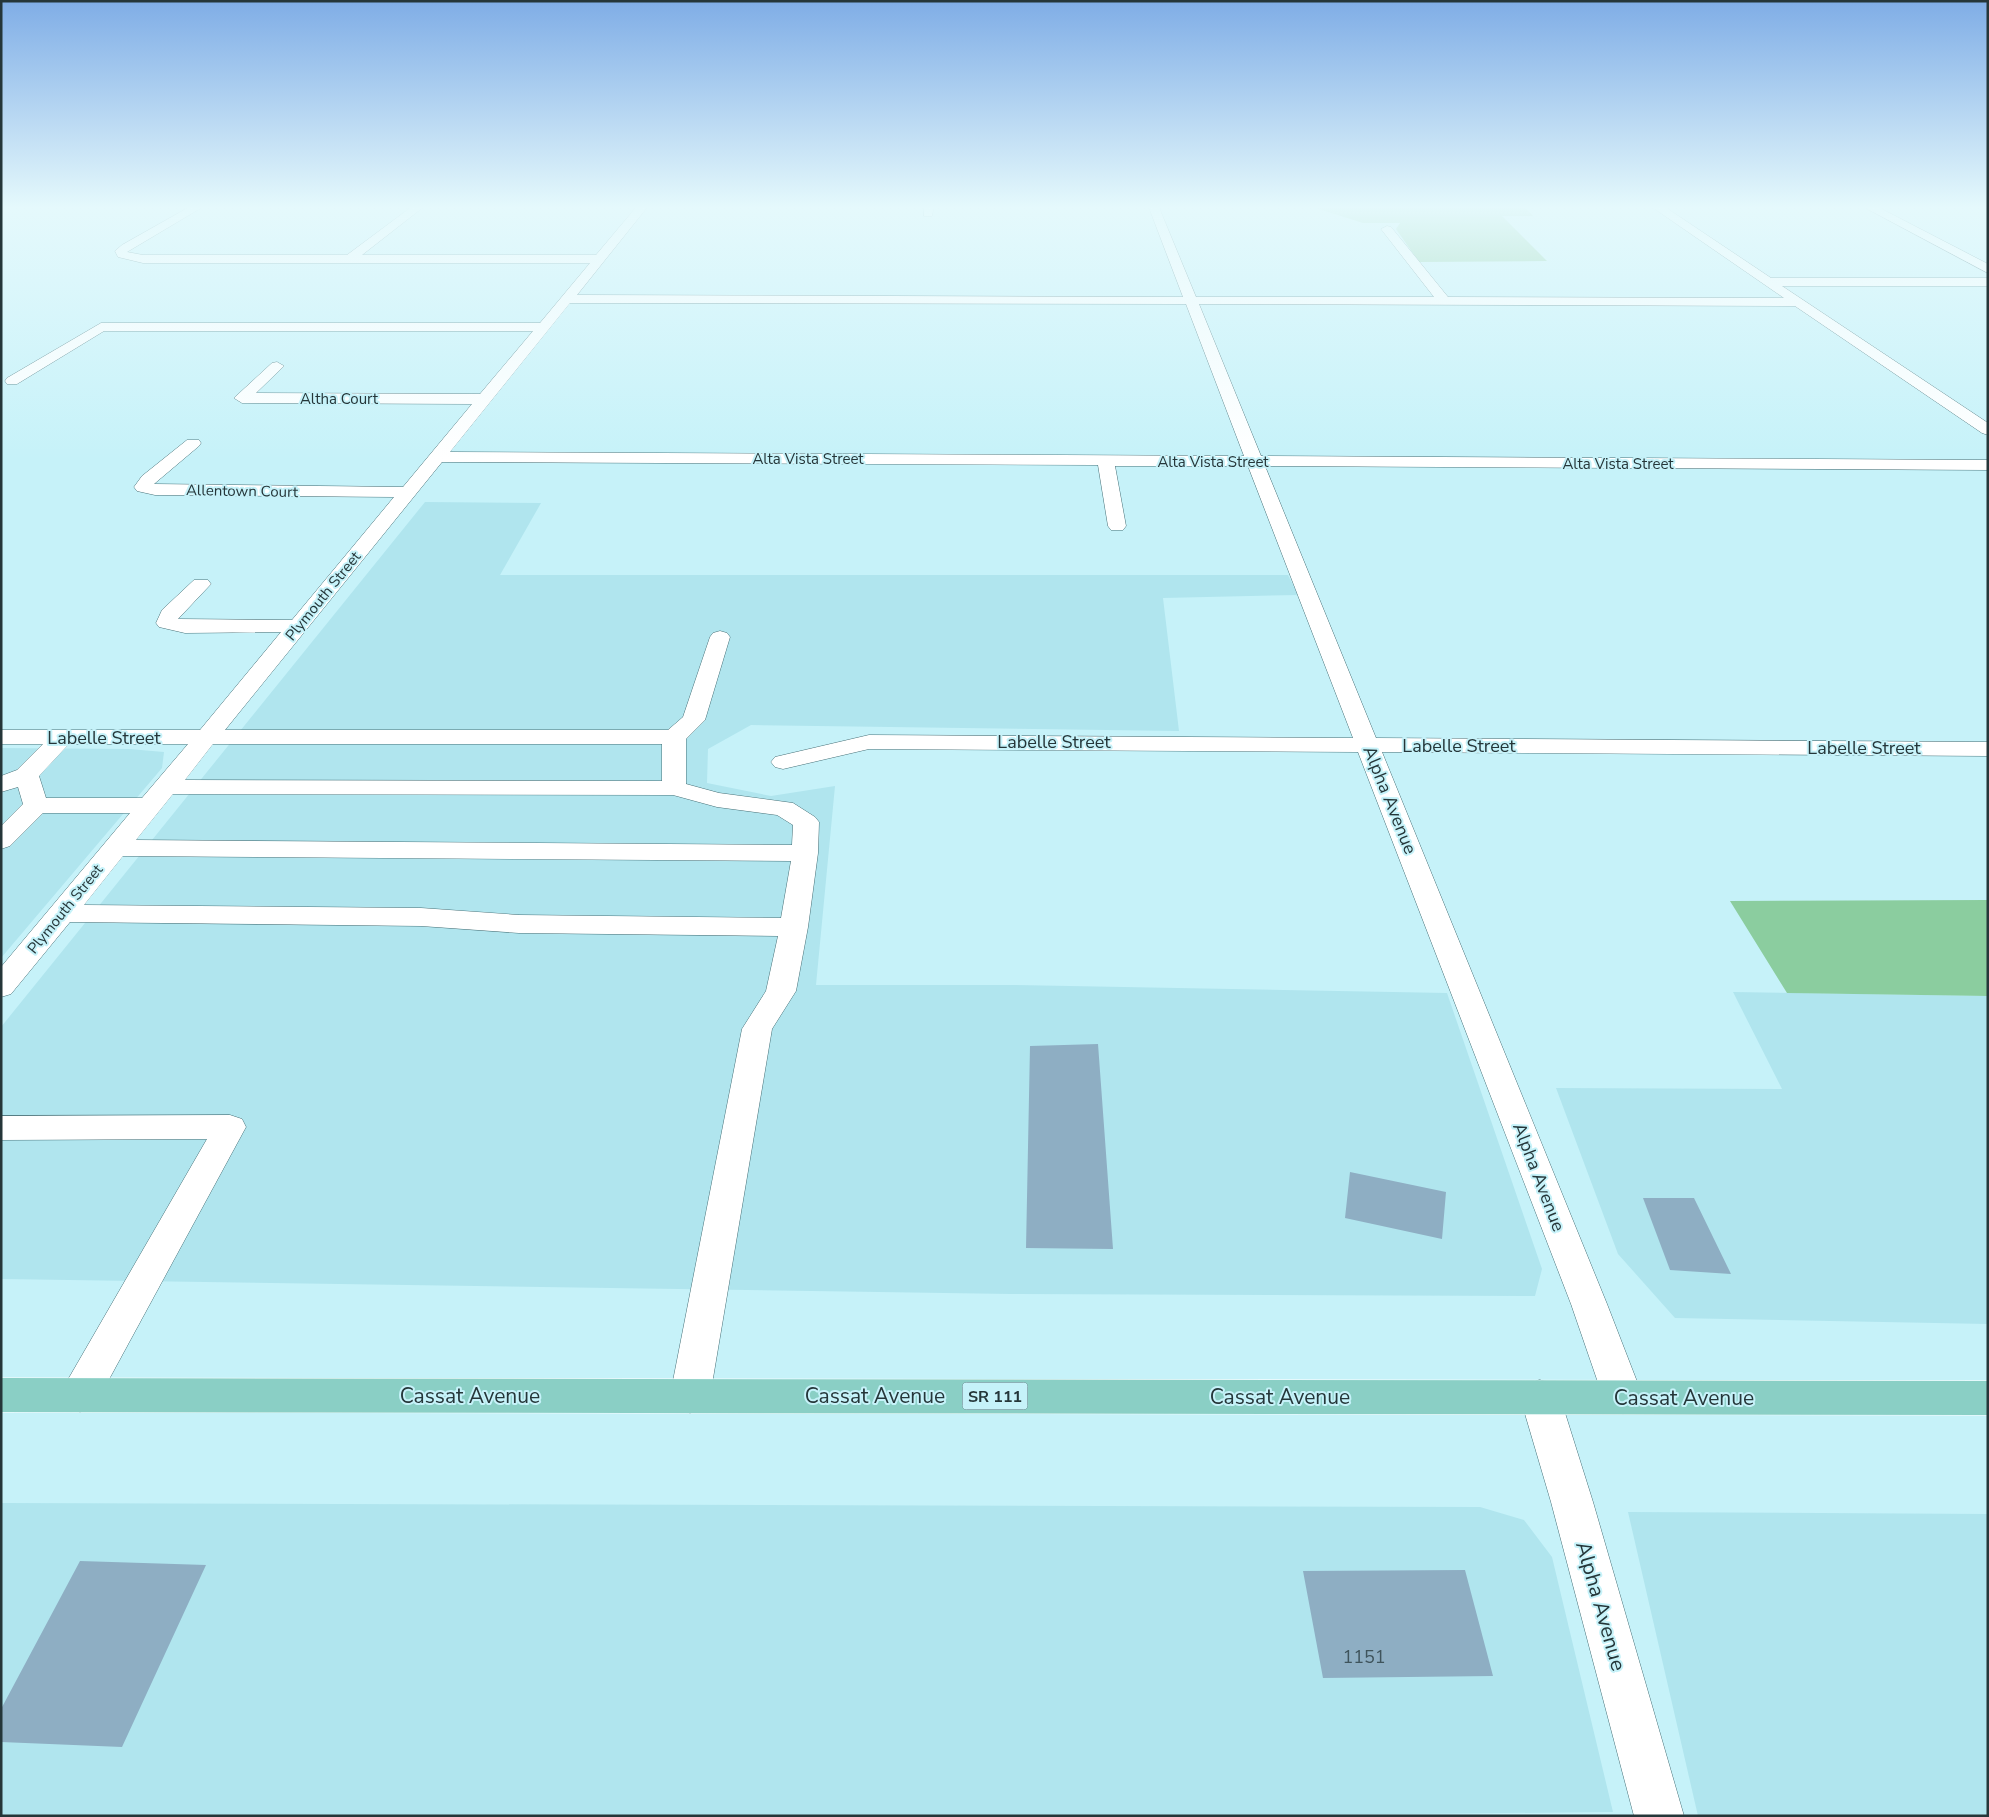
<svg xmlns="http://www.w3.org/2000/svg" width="1989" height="1817" font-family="'Nunito Sans',sans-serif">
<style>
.built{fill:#b0e5ee}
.green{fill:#8bcd9f}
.building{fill:#8eaec3}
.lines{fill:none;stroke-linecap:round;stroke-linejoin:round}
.minor-casing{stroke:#477077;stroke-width:1}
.major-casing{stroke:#fff;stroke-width:1}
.minor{fill:#fff;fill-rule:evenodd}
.major{fill:#8acfc5;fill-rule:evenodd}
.labels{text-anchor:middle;stroke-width:4;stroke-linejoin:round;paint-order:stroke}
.far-street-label{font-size:15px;fill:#253639;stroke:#c6f2f9}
.shield{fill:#c6f2f9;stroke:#556e73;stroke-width:1}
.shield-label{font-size:16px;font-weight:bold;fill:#253639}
.street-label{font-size:18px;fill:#253639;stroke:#c6f2f9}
.near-number-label{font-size:18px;fill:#3f545c}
.near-street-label{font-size:21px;fill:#253639;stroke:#c6f2f9}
</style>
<rect width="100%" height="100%" fill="#c6f2f9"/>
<!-- built -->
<path class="built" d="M 425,502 L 541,503 L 500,575 L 1288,575 L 1298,595 L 1163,598 L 1179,731 L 751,725 L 708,749 L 707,783 L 771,796 L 835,786 L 816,985 L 1015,985 L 1447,993 L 1542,1269 L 1535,1296 L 1011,1294 L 1,1279 L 1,1027 Z
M 1,748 L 129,749 L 164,752 L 162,768 L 1,958 Z
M 1733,992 L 1988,996 L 1988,1324 L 1675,1318 L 1618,1254 L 1556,1088 L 1782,1089 Z
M 1,1503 L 1480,1507 L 1524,1520 L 1552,1557 L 1613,1812 L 1211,1816 L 1,1816 Z
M 1628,1512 L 1988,1514 L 1988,1816 L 1698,1816 Z"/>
<!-- green -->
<path class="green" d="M 1261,205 L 1523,205 L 1533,216 L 1502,216 L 1547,261 L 1419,262 L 1396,229 L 1400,223 L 1363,223 L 1309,206 Z
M 1988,900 L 1988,996 L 1787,993 L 1730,901 Z"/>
<!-- building -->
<path class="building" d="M 1098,1044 L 1113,1249 L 1026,1248 L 1030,1046 Z
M 1350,1172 L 1446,1192 L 1442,1239 L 1345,1218 Z
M 1643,1198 L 1694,1198 L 1731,1274 L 1670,1270 Z
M 80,1561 L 206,1565 L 122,1747 L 1,1742 L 1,1709 Z
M 1465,1570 L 1493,1676 L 1323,1678 L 1303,1571 Z"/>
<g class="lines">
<defs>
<path id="minor" d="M 193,205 L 206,205 L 127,252 L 143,255 L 347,255 L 414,205 L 426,205 L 362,255 L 596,255 L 638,205 L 649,205 L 577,295 L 1183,297 L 1148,205 L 1158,205 L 1196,297 L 1434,297 L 1381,229 L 1387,226 L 1391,227 L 1448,297 L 1784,298 L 1649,205 L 1662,205 L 1771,278 L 1988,278 L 1988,286 L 1782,286 L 1988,423 L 1988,435 L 1982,433 L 1795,306 L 1199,304 L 1261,456 L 1988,460 L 1988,470 L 1265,466 L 1376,738 L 1988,742 L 1988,756 L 1382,752 L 1607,1304 L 1643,1397 L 1637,1409 L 1623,1414 L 1609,1409 L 1603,1397 L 1571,1304 L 1358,752 L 869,749 L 783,769 L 775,767 L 771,762 L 775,757 L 869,735 L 1353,738 L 1248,466 L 1115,466 L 1126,526 L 1123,530 L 1111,530 L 1108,526 L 1098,465 L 442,462 L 225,730 L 668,730 L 683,717 L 710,637 L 713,633 L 720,631 L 727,633 L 730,637 L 705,720 L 686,739 L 686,784 L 719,793 L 793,803 L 815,817 L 819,822 L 818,853 L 808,927 L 796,991 L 772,1029 L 710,1396 L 704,1408 L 690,1413 L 676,1408 L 670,1396 L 742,1029 L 766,991 L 778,936 L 519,933 L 421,926 L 70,922 L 11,994 L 1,997 L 1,967 L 130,813 L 43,813 L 10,846 L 1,849 L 1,826 L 23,804 L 18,787 L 1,792 L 1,776 L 17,770 L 43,744 L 1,744 L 1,730 L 200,730 L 281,632 L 185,633 L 159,627 L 156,623 L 162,610 L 194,580 L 208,580 L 211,584 L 178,619 L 292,620 L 394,497 L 155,495 L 137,491 L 134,487 L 142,476 L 187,440 L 199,440 L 201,443 L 199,446 L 154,484 L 403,487 L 472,404 L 242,403 L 234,398 L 272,363 L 277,362 L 284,366 L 256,393 L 480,394 L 533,331 L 104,331 L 17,384 L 7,384 L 5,381 L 7,378 L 101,323 L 540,323 L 590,263 L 143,263 L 118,257 L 115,251 L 122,245 ZM 570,303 L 1186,304 L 1244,456 L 450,452 ZM 69,744 L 188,744 L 142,798 L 46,798 L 39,776 ZM 213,744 L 662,744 L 662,781 L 185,780 ZM 173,794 L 673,795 L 717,807 L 777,815 L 793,825 L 792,845 L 136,840 ZM 123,856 L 791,861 L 781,918 L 519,915 L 421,908 L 84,905 Z
M 924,205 L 934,205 L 932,216 L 924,216 Z
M 1860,205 L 1874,205 L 1988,264 L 1988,273 Z
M 230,1115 L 242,1119 L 246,1127 L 94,1407 L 80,1412 L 66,1407 L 60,1395 L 66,1383 L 207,1139 L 1,1140 L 1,1116 Z
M 1540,1380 L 1554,1385 L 1560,1397 L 1593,1502 L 1684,1816 L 1634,1816 L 1551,1502 L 1520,1397 L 1526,1385 Z"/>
<path id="major" d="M 1,1378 L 1988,1381 L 1988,1415 L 1,1412 Z"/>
</defs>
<!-- minor casing -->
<use href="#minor" class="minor-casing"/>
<!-- major casing -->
<use href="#major" class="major-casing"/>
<!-- minor -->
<use href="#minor" class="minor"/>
<!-- major -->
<use href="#major" class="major"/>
</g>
<!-- sky -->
<linearGradient id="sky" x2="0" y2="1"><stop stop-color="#7fade6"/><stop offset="0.45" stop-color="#e5f9fc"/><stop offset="1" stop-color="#e5f9fc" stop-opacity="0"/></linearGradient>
<rect width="1989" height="460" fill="url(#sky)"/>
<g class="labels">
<!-- far-street labels -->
<g class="far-street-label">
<text x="339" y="404">Altha Court</text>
<text x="808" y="464">Alta Vista Street</text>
<text x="1213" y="467">Alta Vista Street</text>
<text x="1618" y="469">Alta Vista Street</text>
<text transform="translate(242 491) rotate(1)" y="5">Allentown Court</text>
<text transform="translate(323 596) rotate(-51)" y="5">Plymouth Street</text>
<text transform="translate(65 909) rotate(-51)" y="5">Plymouth Street</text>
</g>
<!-- shield labels -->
<rect class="shield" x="962.5" y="1382.5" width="65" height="27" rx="4"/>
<g class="shield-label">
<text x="995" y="1402">SR 111</text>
</g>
<!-- street labels -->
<g class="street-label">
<text x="104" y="744">Labelle Street</text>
<text x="1054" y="748">Labelle Street</text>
<text x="1459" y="752">Labelle Street</text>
<text x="1864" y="754">Labelle Street</text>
<text transform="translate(1390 800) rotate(68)" y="6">Alpha Avenue</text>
<text transform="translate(1539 1177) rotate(69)" y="6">Alpha Avenue</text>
</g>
<!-- near-number labels -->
<g class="near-number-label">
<text x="1364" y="1663">1151</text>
</g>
<!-- near-street labels -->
<g class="near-street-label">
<text x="470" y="1403">Cassat Avenue</text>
<text x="875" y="1403">Cassat Avenue</text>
<text x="1280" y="1404">Cassat Avenue</text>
<text x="1684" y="1405">Cassat Avenue</text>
<text transform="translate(1601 1606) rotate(74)" y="7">Alpha Avenue</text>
</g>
</g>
<!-- border -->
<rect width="1989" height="1817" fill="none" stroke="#253639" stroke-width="5"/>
</svg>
